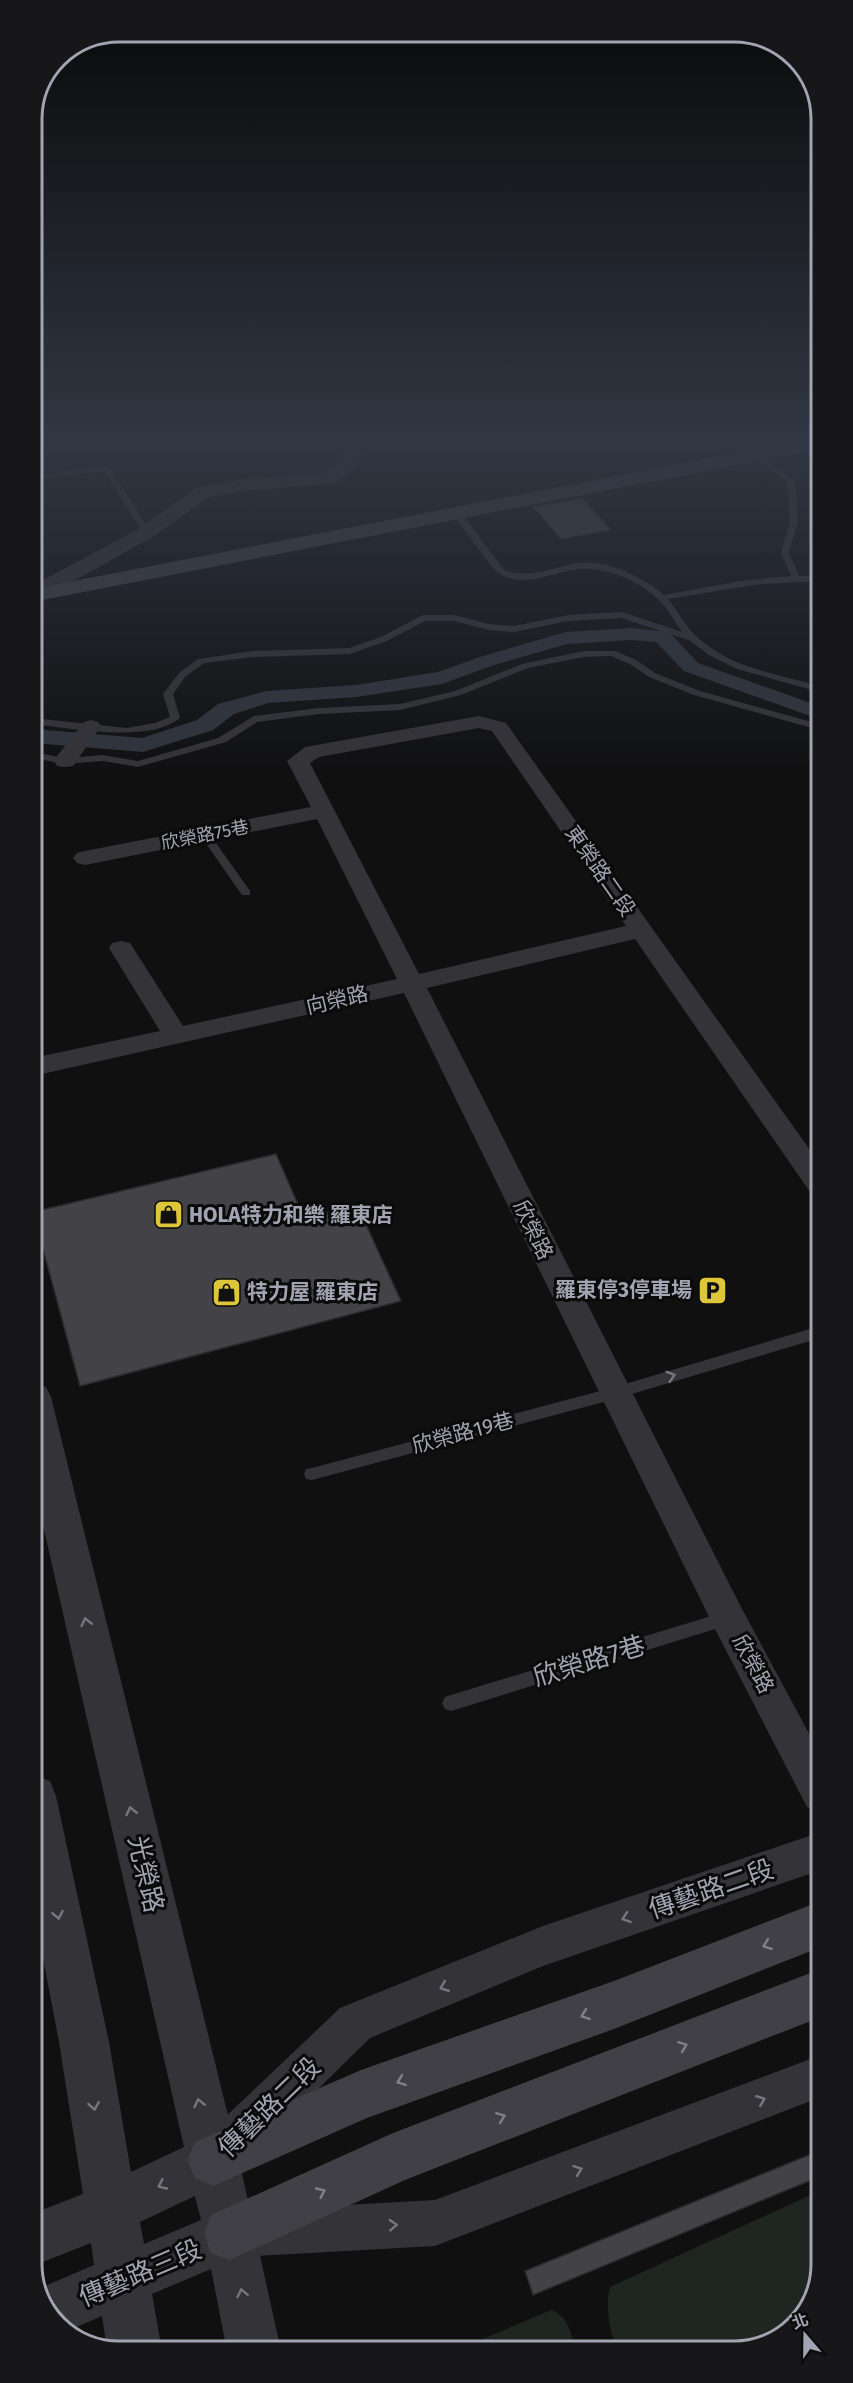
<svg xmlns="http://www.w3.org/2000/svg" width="853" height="2383" font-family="'Fira Sans','Noto Sans TC',sans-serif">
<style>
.green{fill:#1f2521}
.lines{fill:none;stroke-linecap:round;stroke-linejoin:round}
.canal{fill:#2f343c;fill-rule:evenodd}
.building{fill:#424247;stroke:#2b2a2d;stroke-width:1.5}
.service{fill:#343338;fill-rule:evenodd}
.minor{fill:#343338;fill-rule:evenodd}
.tertiary{fill:#343338;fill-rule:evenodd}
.secondary{fill:#404046;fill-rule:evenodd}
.oneway{stroke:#777781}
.oneway2{stroke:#80818c}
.labels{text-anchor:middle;stroke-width:6;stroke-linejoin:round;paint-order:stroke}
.far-street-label{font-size:18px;fill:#a3a4b1;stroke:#0b0b0c}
.street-label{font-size:21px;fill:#a3a4b1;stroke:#0b0b0c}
.poi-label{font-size:21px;font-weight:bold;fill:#a3a4b1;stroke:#0b0b0c;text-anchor:start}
.near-street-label{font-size:26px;fill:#a3a4b1;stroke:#0b0b0c}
.rim{fill:none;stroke:#a3a4b1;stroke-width:3}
</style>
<rect width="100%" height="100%" fill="#101011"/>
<!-- green -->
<path class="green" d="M 817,2192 L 821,2193 L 821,2264 L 805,2314 L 746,2348 L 618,2349 C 609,2333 605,2304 610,2287 Z
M 551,2310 C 569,2316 570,2333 576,2349 L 465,2350 L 471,2344 Z"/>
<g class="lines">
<!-- canal -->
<path class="canal" d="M 631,628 L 669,632 L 698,663 L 819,706 L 819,719 L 684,671 L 656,642 L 631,640 L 567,644 L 494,665 L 442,684 L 356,697 L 268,703 L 234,714 L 213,730 L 143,752 L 33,743 L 33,729 L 142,738 L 197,720 L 218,704 L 266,691 L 356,685 L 438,672 L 480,657 L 566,632 Z"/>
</g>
<!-- building -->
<path class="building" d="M 582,498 L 611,530 L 561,539 L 533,507 Z
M 276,1154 L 304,1218 L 357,1205 L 401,1301 L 80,1386 L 33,1212 Z
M 821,2150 L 821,2176 L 533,2295 L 525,2271 Z"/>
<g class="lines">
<!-- service -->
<path class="service" d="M 753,453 L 759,453 L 795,481 L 798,521 L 789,553 L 799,576 L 819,575 L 819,581 L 760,584 L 668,599 C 678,611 685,626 696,636 C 730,668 777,674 819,686 L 819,692 L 737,669 L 709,655 L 689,640 L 621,618 L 568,621 L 514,632 L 489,630 L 454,621 L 425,621 L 387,641 L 350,654 L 253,657 L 204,663 L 185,677 L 173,694 L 180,718 C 149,744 71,728 32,724 L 32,718 L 127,728 L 155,723 L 170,717 L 163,694 L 179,673 L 198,659 L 253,651 L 349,648 L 381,637 L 423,615 L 454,615 L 489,624 L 514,626 L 568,615 L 622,612 L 682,632 C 675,622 669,610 660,601 C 640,580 601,564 572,570 C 549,574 522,588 500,574 C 491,569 460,523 452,512 L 459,510 L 504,570 C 528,579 549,569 573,564 C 604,558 640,575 664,595 L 740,581 L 791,576 L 781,553 L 790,521 L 787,482 L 753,457 Z
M 106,466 L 110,468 L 151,532 L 150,534 L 144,534 L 104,471 L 32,480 L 34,476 Z
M 584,651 L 615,651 L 636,660 L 655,673 L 700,691 L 819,724 L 819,730 L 694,695 L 649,677 L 630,664 L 611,656 L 584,657 L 528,668 L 461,695 L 400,710 L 319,714 L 257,722 L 226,742 L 138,767 L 103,761 L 65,764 L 33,758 L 33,752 L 65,758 L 103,755 L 138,761 L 218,738 L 254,716 L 319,708 L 400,704 L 455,691 L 522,664 Z
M 205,832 L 209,833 L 250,891 L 250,895 L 242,895 L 200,835 Z
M 820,1326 L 820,1338 L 615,1399 L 312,1480 L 306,1479 L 304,1474 L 306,1469 L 312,1468 L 615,1387 Z
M 728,1611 L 734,1613 L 736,1618 L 734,1623 L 728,1625 L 451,1711 L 445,1709 L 442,1703 L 445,1697 L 451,1695 Z"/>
<!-- minor -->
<path class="minor" d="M 479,716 L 506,723 L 820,1164 L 820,1195 L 810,1192 L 635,939 L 427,988 L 741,1607 L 821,1756 L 821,1812 L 807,1807 L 715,1629 L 404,993 L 33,1076 L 33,1058 L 160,1031 L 109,948 L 112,943 L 121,941 L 130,943 L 183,1026 L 397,979 L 317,819 L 85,865 L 77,863 L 73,858 L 77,853 L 85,851 L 311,807 L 287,761 L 305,747 ZM 479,728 L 492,731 L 626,926 L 419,974 L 310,763 L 319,757 Z
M 91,720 L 98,722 L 101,726 L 98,730 L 73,766 L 65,767 L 57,766 L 54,761 L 57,756 L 84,722 Z
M 821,1832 L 821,1870 L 543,1966 L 370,2038 L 251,2155 L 235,2161 L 219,2155 L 213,2139 L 219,2123 L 340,2008 L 543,1926 Z
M 821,2055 L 821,2097 L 435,2246 L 256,2256 L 240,2249 L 233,2233 L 240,2217 L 256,2210 L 435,2200 Z"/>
<!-- tertiary -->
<path class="tertiary" d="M 351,438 L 370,438 L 356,467 L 334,483 L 244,491 L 209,497 L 154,536 L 40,600 L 32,601 L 32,586 L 140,528 L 196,488 L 244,479 L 322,473 L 341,460 Z
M 33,1383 L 46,1387 L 51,1397 L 239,2160 L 281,2351 L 227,2351 L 211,2269 L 152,2294 L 162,2351 L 113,2351 L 107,2349 L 102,2316 L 65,2332 L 62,2330 L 36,2290 L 94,2265 L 91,2243 L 35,2265 L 34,2213 L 83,2194 L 59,2042 L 34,1911 L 34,1775 L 50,1781 L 56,1796 L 109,2042 L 131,2172 L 184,2147 L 33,1481 ZM 195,2196 L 201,2220 L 144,2244 L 140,2222 Z"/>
<!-- secondary -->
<path class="secondary" d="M 813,438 L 819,438 L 819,449 L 32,602 L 32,589 Z
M 821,1901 L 821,1947 L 614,2029 L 367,2118 L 213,2186 L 195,2178 L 187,2160 L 195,2142 L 361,2070 L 614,1981 Z
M 821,1969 L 821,2017 L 405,2180 L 230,2260 L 211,2253 L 204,2234 L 211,2215 L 393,2133 Z"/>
</g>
<!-- one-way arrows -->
<defs><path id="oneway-chevron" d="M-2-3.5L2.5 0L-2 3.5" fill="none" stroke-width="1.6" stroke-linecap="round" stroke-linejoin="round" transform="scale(1.5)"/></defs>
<g class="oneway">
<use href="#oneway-chevron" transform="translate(671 1376) rotate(-17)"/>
<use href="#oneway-chevron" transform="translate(86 1622) rotate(-103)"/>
<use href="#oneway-chevron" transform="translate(131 1811) rotate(-103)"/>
<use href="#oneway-chevron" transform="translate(58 1915) rotate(79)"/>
<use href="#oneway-chevron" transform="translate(626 1918) rotate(161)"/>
<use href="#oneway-chevron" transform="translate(444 1987) rotate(158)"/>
<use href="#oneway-chevron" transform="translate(761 2100) rotate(-22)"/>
<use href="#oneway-chevron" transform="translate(199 2103) rotate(-103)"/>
<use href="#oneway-chevron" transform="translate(94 2106) rotate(81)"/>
<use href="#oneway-chevron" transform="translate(578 2170) rotate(-20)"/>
<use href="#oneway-chevron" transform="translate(162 2185) rotate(155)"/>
<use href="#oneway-chevron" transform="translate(393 2225) rotate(-3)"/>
<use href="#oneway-chevron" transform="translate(242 2293) rotate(-102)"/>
</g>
<g class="oneway2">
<use href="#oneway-chevron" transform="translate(767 1945) rotate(159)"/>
<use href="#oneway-chevron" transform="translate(585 2015) rotate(160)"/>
<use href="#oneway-chevron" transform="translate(683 2046) rotate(-21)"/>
<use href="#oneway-chevron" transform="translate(401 2081) rotate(160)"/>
<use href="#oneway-chevron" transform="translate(501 2117) rotate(-21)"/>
<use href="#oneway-chevron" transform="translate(321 2192) rotate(-25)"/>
</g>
<!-- sky -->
<linearGradient id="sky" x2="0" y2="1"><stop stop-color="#090909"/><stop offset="0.57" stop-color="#313743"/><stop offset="1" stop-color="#313743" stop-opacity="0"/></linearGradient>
<rect width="853" height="772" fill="url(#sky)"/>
<!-- icons -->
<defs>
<symbol id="shop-square" viewBox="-11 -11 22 22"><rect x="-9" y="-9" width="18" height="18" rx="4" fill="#dec63b" stroke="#0b0b0c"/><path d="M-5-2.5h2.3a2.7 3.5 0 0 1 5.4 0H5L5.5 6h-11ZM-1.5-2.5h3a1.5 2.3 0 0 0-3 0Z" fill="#111"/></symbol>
<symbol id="parking-square" viewBox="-11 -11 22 22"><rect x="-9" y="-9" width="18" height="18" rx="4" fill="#dec63b" stroke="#0b0b0c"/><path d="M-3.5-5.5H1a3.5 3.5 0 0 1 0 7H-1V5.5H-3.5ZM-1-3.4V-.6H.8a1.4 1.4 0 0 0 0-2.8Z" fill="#111"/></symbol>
</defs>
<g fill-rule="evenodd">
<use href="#shop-square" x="152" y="1198" width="33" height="33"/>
<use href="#parking-square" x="696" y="1274" width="33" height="33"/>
<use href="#shop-square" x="210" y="1276" width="33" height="33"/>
</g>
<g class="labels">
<!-- far-street labels -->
<g class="far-street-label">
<text transform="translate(205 835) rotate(-11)" y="6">欣榮路75巷</text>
</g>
<!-- street labels -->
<g class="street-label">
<text transform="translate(600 871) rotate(55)" y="7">東榮路二段</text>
<text transform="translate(337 1000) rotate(-13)" y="7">向榮路</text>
<text transform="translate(533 1230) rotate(64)" y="7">欣榮路</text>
<text transform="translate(463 1433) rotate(-15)" y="7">欣榮路19巷</text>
<text transform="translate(753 1664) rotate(62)" y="7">欣榮路</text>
</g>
<!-- poi labels -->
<g class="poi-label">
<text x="189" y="1222">HOLA特力和樂 羅東店</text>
<text x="692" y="1297" text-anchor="end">羅東停3停車場</text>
<text x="247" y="1299">特力屋 羅東店</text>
</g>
<!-- near-street labels -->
<g class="near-street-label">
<text transform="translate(589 1661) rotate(-17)" y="9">欣榮路7巷</text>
<text transform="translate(146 1874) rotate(77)" y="9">光榮路</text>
<text transform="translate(711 1889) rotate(-19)" y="9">傳藝路二段</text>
<text transform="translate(269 2107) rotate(-44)" y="9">傳藝路二段</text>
<text transform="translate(140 2273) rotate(-23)" y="9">傳藝路三段</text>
</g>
</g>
<!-- crop -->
<path d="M0 0H853V2383H0ZM119 42H734A77 77 0 0 1 811 119V2264A77 77 0 0 1 734 2341H119A77 77 0 0 1 42 2264V119A77 77 0 0 1 119 42Z" fill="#171719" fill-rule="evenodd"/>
<path class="rim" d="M119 42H734A77 77 0 0 1 811 119V2264A77 77 0 0 1 734 2341H119A77 77 0 0 1 42 2264V119A77 77 0 0 1 119 42Z"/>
<!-- north arrow -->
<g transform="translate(805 2335) rotate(340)" stroke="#0b0b0c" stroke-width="4.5" paint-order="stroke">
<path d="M0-4.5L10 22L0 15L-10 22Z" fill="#a3a4b1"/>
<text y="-9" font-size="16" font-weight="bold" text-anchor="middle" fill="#a3a4b1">北</text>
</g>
</svg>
